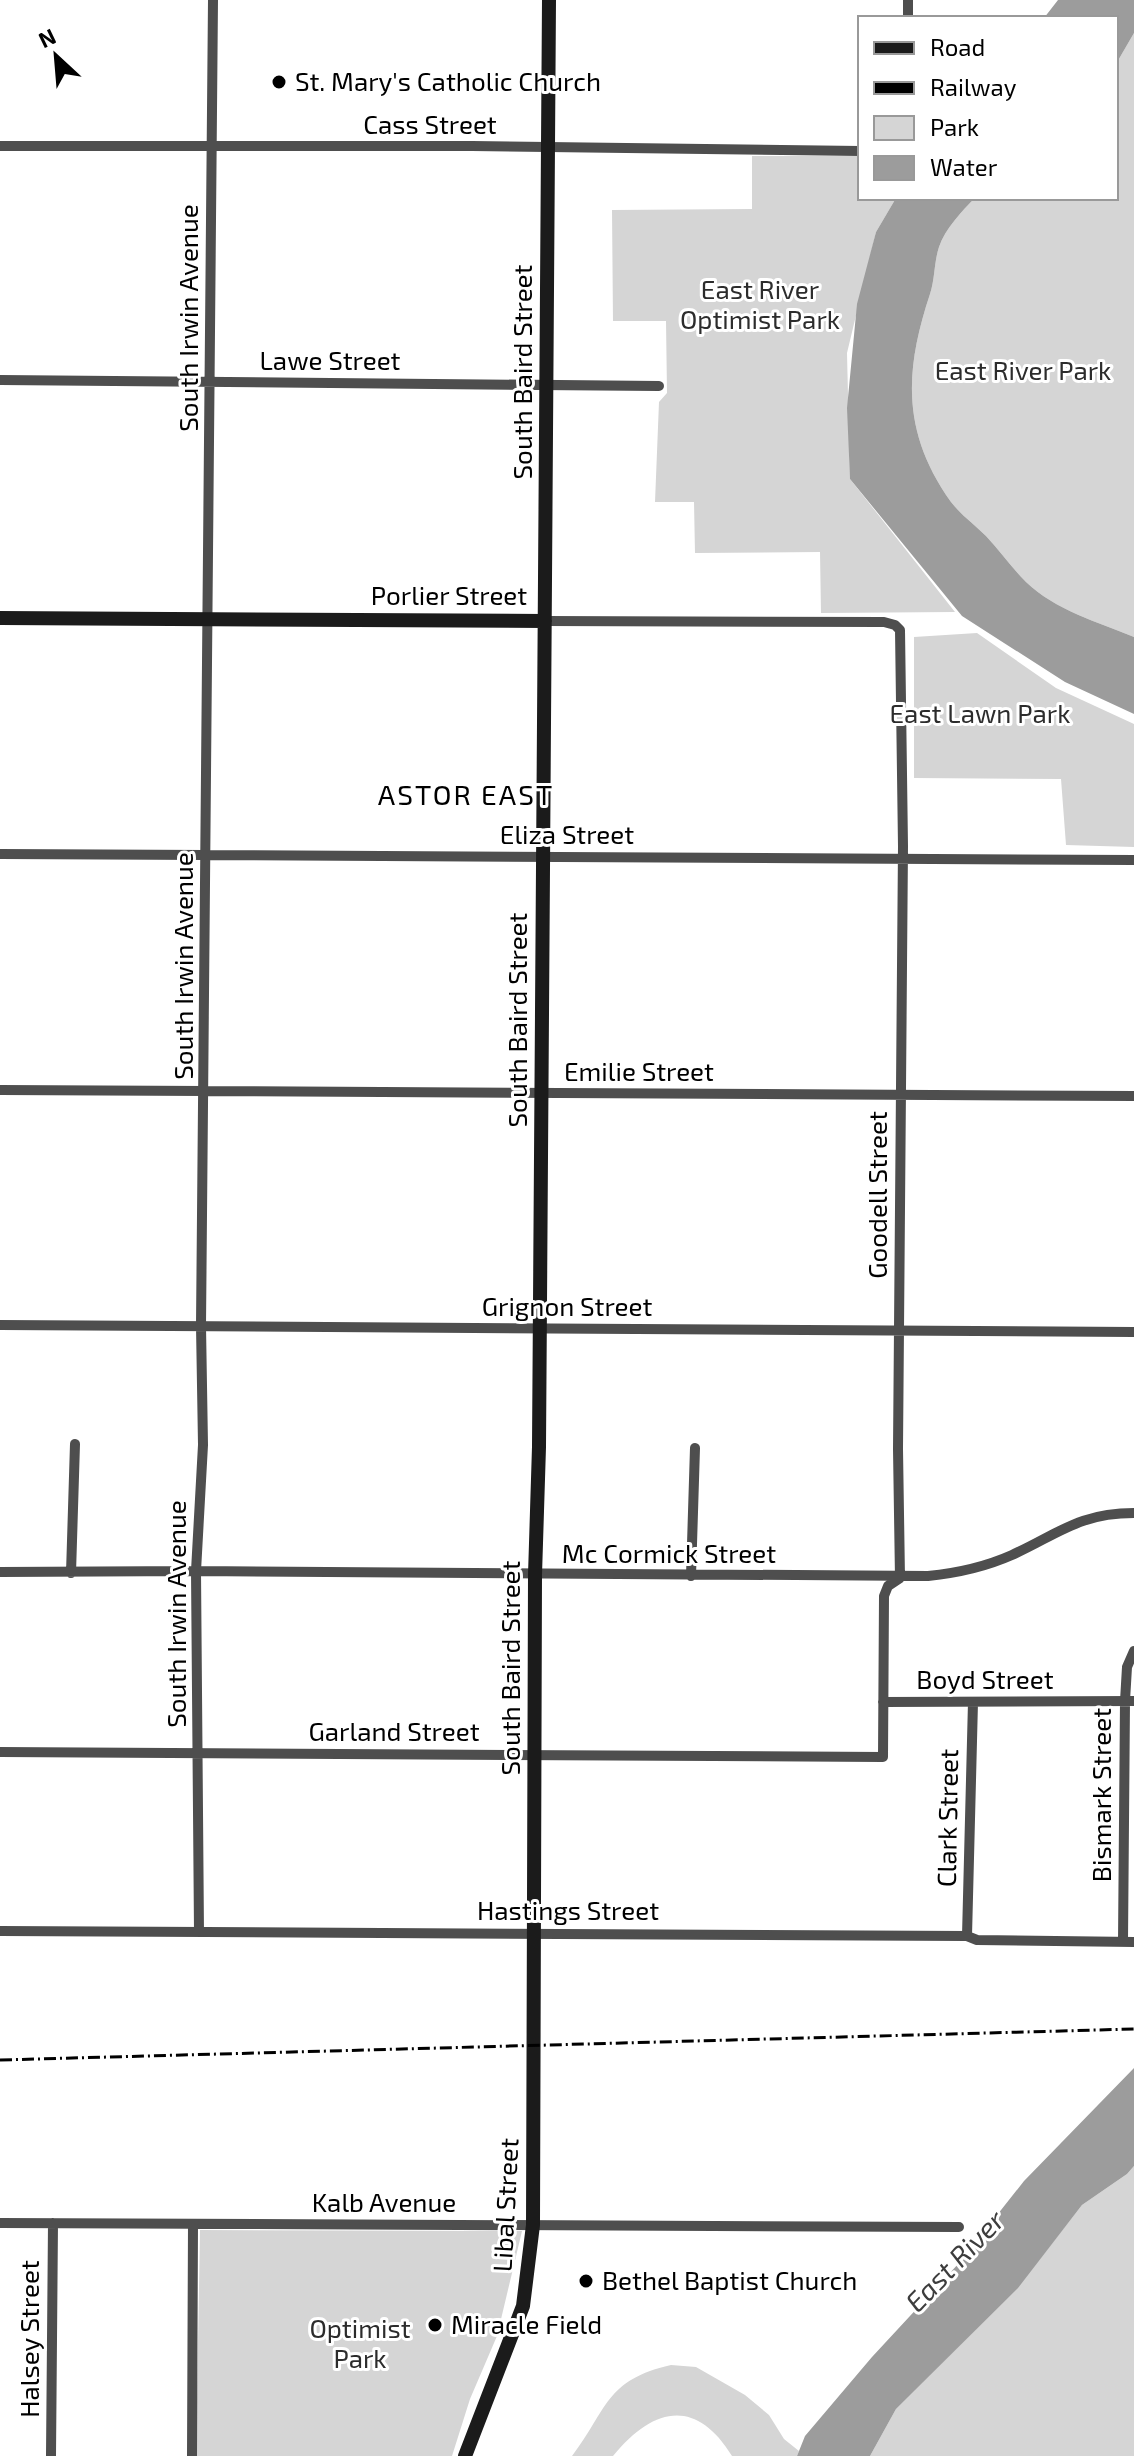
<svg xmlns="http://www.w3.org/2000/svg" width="1134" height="2456" font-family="'Exo 2',sans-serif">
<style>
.green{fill:#d5d5d5}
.water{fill:#9c9c9c}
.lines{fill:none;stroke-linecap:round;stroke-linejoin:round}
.street{stroke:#4e4e4e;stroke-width:10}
.secondary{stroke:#1b1b1b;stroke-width:14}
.rail{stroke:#000;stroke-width:3;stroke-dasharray:12 4 2 4;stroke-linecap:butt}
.poi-dot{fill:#000;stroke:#fff;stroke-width:3}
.labels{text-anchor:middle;stroke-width:6;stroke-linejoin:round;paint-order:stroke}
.poi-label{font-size:26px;fill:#000;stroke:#fff;text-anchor:start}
.street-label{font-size:26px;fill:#000;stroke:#fff}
.park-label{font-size:26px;fill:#2c2c2c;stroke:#fff}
.neighbourhood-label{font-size:28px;letter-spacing:2px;fill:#000;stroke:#fff}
.water-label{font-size:28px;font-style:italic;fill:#3d3d3d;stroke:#fff}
</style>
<rect width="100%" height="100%" fill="#fff"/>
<!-- green -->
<path class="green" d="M 1134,33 L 1134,637 C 1098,622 1055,610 1026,582 C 1012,568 1000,551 986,536 C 975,525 961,515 951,502 C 902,433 904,372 930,294 C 935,279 934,262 939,247 C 945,229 962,211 975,198 L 1116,198 L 1116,64 Z
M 752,156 L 860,156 L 860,198 L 896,198 L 876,232 L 847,353 L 850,479 L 955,612 L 821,613 L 820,552 L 695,553 L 694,502 L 655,502 L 659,402 L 667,393 L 666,321 L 613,321 L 612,210 L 752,209 Z
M 977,633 L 1056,688 L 1134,724 L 1134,847 L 1066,845 L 1061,779 L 914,778 L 914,637 Z
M 1134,2166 L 1134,2456 L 870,2456 L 896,2409 L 1017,2288 L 1082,2205 L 1127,2174 Z
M 200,2230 L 522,2231 L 497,2336 L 470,2399 L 452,2456 L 196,2456 Z
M 671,2365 L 696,2367 L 745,2395 L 769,2415 L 784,2439 L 799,2451 L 797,2456 L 732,2456 C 696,2397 653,2407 613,2456 L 572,2456 C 608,2409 605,2380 671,2365 Z"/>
<!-- water -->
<path class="water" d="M 1058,0 L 1134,0 L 1134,33 L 1116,64 L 1116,18 L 1044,18 Z
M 896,198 L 975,198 C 962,211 945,229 939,247 C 934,262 935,279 930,294 C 904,372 902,433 951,502 C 961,515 975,525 986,536 C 1000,551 1012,568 1026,582 C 1055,610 1098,622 1134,637 L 1134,714 L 1065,682 L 962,616 L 850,479 L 847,408 L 857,304 L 876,232 Z
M 1134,2068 L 1134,2166 L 1127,2174 L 1082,2205 L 1018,2288 L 896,2409 L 870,2456 L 797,2456 L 805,2436 L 872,2357 L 960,2262 L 1024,2181 Z"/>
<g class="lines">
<!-- street -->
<path class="street" d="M 908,18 L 908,0
M 0,146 L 472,146 L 860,151
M 0,380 L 659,386
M 0,854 L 1134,860
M 0,1090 L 1134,1096
M 0,1325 L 1134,1332
M 0,1572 L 196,1571 L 928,1576 C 958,1573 985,1567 1012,1555 C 1058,1534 1079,1513 1134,1513
M 71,1573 L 75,1444
M 691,1576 L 695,1448
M 883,1702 L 1134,1701
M 0,1752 L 883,1757 L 884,1596 L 888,1586 L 900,1578 L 898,1449 L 903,846 L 900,630 L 895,625 L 884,622 L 545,621
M 0,1931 L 967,1936 L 977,1940 L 1134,1942
M 199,1932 L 196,1571 L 203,1445 L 201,1326 L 213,0
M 967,1936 L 973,1702
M 1123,1942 L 1125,1701 L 1127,1667 L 1134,1651
M 0,2223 L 959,2227
M 51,2456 L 53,2223
M 192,2456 L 193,2224"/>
<!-- secondary -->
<path class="secondary" d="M 0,618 L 545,621
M 465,2456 L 523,2306 L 533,2225 L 535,1575 L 539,1447 L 549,0"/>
<!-- rail -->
<path class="rail" d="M 0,2060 L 1134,2029"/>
</g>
<!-- markers -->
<g class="poi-dot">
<circle cx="279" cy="82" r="8"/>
<circle cx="586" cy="2281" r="8"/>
<circle cx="435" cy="2325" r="8"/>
</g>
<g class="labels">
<!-- poi labels -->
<g class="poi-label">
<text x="295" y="91">St. Mary's Catholic Church</text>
<text x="602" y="2290">Bethel Baptist Church</text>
<text x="451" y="2334">Miracle Field</text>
</g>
<!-- street labels -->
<g class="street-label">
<text x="430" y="134">Cass Street</text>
<text transform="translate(189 318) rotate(-90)" y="9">South Irwin Avenue</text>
<text x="330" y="370">Lawe Street</text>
<text transform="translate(523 372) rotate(-90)" y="9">South Baird Street</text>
<text x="449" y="605">Porlier Street</text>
<text x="567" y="844">Eliza Street</text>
<text transform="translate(184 966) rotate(-90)" y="9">South Irwin Avenue</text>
<text transform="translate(518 1020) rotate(-90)" y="9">South Baird Street</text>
<text x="639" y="1081">Emilie Street</text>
<text transform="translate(878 1195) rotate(-90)" y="9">Goodell Street</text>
<text x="567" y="1316">Grignon Street</text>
<text x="669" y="1563">Mc Cormick Street</text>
<text transform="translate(177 1614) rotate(-90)" y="9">South Irwin Avenue</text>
<text transform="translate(511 1668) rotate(-90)" y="9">South Baird Street</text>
<text x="985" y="1689">Boyd Street</text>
<text x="394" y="1741">Garland Street</text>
<text transform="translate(1102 1795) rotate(-90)" y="9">Bismark Street</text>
<text transform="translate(948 1818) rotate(-89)" y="9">Clark Street</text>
<text x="568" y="1920">Hastings Street</text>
<text x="384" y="2212">Kalb Avenue</text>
<text transform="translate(506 2205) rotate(-87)" y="9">Libal Street</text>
<text transform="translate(30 2339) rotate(-90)" y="9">Halsey Street</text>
</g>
<!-- park labels -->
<g class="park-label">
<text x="760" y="299">East River<tspan x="760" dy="30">Optimist Park</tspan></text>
<text x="1023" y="380">East River Park</text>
<text x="980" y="723">East Lawn Park</text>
<text x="360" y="2338">Optimist<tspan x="360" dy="30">Park</tspan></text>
</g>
<!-- neighbourhood labels -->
<g class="neighbourhood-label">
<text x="466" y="805">ASTOR EAST</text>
</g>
<!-- water labels -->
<g class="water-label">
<text transform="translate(955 2261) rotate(-46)" y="10">East River</text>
</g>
</g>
<!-- legend -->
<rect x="858" y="16" width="260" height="184" fill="#ffffff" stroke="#999999" stroke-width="2"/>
<rect x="874" y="42" width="40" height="12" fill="#1b1b1b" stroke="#999999" stroke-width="2"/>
<text x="930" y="56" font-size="24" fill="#000000">Road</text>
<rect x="874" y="82" width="40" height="12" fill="#000000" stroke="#999999" stroke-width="2"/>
<text x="930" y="96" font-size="24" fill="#000000">Railway</text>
<rect x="874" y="116" width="40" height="24" fill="#d5d5d5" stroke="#999999" stroke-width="2"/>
<text x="930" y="136" font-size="24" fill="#000000">Park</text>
<rect x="874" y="156" width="40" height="24" fill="#9c9c9c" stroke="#999999" stroke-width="2"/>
<text x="930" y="176" font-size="24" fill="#000000">Water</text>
<!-- north arrow -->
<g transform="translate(56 56) rotate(334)" stroke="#ffffff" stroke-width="6" paint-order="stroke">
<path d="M0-6L14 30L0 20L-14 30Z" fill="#000000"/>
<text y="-12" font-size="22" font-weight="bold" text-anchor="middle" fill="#000000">N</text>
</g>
</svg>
